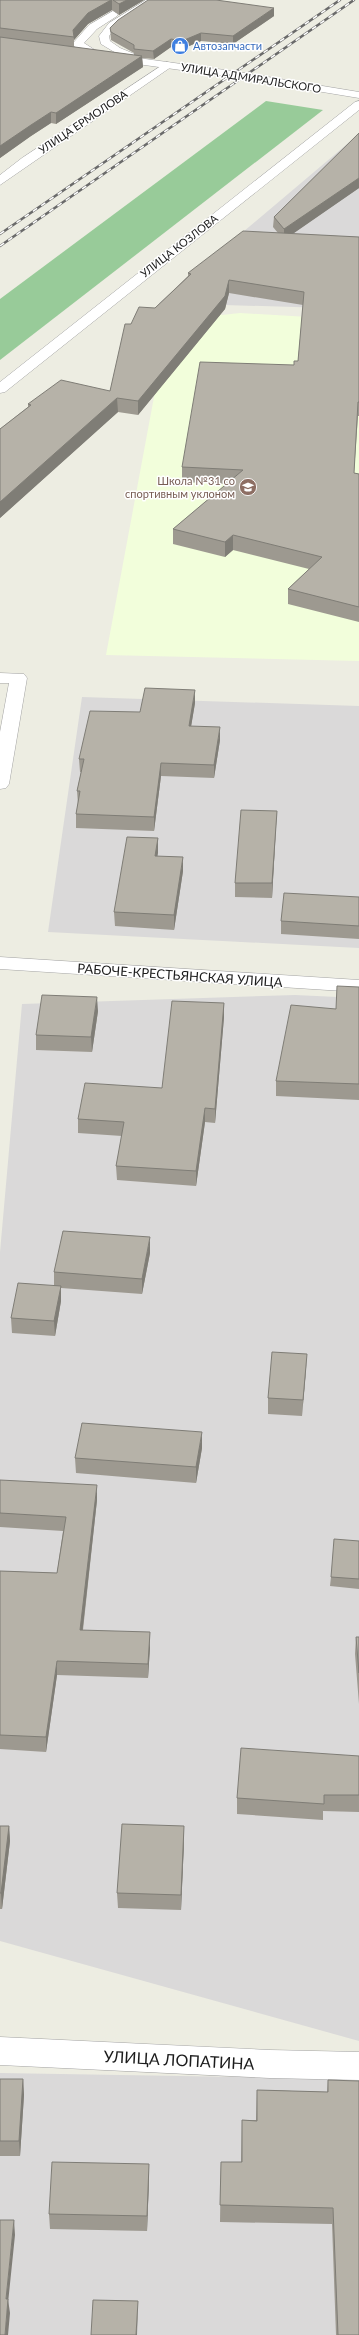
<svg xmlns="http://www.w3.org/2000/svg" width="359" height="2335" font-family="Lato,sans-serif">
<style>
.residential{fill:#dad9d9}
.education{fill:#f2fedb}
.forest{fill:#98cb99}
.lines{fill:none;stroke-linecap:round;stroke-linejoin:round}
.minor-casing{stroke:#a3a3a3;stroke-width:1}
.tertiary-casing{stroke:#a3a3a3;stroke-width:1}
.minor{fill:#fff;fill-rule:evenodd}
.tertiary{fill:#fff;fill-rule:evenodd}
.rail-casing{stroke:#6a6a6a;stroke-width:2.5}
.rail{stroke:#fff;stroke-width:1.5;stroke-dasharray:5;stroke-linecap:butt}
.wall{fill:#9d9990}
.shaded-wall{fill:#7f7d76}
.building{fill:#b6b2a8;stroke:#7f7d76}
.labels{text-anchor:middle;stroke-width:3;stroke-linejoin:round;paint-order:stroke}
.far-shop-label{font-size:11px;fill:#366cbe;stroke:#fff;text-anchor:start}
.far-street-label{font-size:11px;fill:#1c1c1c;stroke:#fff}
.far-education-label{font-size:11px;fill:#785e54;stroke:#fff;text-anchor:end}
.street-label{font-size:13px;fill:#1c1c1c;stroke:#fff}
.near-street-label{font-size:16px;fill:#1c1c1c;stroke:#fff}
</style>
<rect width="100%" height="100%" fill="#edede2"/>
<!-- residential -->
<path class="residential" d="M 359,134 L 359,309 L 159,303 Z
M 82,697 L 359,706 L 359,948 L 48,932 Z
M 295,995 L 359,998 L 359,2041 L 0,1941 L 0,1252 L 22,1004 Z
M 0,2073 L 359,2079 L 359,2335 L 0,2335 Z"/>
<!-- education -->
<path class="education" d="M 170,311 L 216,312 L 222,315 L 240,313 L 359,320 L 359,661 L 106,655 Z"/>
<!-- forest -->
<path class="forest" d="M 266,101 L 323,110 L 0,360 L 0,299 Z"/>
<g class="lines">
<defs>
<path id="minor" d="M 167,62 L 171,63 L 171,67 L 0,185 L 0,175 L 22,158 Z
M 0,673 L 24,674 L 27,678 L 9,784 L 6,788 L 0,789 L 0,732 L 9,683 L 0,683 Z
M 0,957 L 359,980 L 359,992 L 0,969 Z
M 0,2037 L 270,2050 L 359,2052 L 359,2080 L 270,2078 L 0,2065 Z"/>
<path id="tertiary" d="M 146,0 L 158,0 L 117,27 L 109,36 L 110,41 L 120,48 L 137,55 L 138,58 L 232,71 L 359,92 L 359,98 L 232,77 L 108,60 L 108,56 L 121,56 L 101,44 L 99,36 L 109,23 Z
M 113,11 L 118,14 L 117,16 L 97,29 L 84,43 L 101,54 L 101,58 L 93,58 L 74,46 L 74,42 L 89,25 Z
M 359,101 L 359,110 L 5,392 L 0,393 L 0,382 L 355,102 Z"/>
</defs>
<!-- minor casing -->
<use href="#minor" class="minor-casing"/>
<!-- tertiary casing -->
<use href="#tertiary" class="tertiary-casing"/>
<!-- minor -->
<use href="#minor" class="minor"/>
<!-- tertiary -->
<use href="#tertiary" class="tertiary"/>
<defs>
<path id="rail" d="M 0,234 L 340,0
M 0,246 L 354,0"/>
</defs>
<!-- rail casing -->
<use href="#rail" class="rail-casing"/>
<!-- rail -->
<use href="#rail" class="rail"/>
</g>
<!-- wall -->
<path class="wall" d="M 0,0 L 144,0 L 119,15 L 112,10 L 88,24 L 74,40 L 74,47 L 134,55 L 134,53 L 111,40 L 110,28 L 274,8 L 274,16 L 233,44 L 201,41 L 182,49 L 171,47 L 154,59 L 142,58 L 143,67 L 56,124 L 51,123 L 31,136 L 0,158 Z
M 359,133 L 359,188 L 292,234 L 359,237 L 359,416 L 358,416 L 354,473 L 359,474 L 359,622 L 288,604 L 288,589 L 309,569 L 233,550 L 225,557 L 173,544 L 173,529 L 227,484 L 182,482 L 182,467 L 298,361 L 303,305 L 229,293 L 225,309 L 138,415 L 118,412 L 0,518 L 0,429 L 28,407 L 28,404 L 110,391 L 131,324 L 155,308 L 188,276 L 188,273 L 278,233 L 273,227 L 274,217 Z
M 195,703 L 191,726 L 220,740 L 214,778 L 161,776 L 154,831 L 76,828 L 76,814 L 78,804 L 77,791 L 81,772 L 80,772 L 79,759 L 140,712 Z
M 277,811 L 272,898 L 235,897 L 235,883 Z
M 158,838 L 157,857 L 183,871 L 174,930 L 115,926 L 114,912 Z
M 359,897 L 359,939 L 281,934 L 281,921 Z
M 359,987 L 359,1100 L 276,1096 L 276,1081 L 336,1009 Z
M 224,1003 L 224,1017 L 215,1123 L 205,1122 L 196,1186 L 117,1180 L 116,1166 L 122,1136 L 78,1133 L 78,1119 L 162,1088 Z
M 98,1011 L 92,1052 L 36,1050 L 36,1035 Z
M 150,1253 L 142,1294 L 61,1288 L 61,1301 L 55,1336 L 12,1333 L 11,1318 L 54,1285 L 54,1272 Z
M 306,1369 L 302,1416 L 268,1414 L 268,1398 Z
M 202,1448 L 196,1483 L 76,1473 L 75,1458 Z
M 0,1480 L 97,1500 L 83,1630 L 150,1647 L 148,1678 L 57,1675 L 46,1752 L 0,1749 L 0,1571 L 57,1573 L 63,1531 L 0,1527 Z
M 359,1541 L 359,1589 L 330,1586 L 331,1577 Z
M 356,1637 L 359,1637 L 359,1704 L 355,1654 Z
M 359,1756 L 359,1812 L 323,1811 L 323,1820 L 237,1814 L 237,1798 Z
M 0,1826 L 9,1826 L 10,1841 L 2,1909 L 0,1909 Z
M 184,1842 L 181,1910 L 118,1908 L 117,1893 Z
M 0,2079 L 23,2079 L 24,2095 L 20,2156 L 0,2156 Z
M 328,2080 L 359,2335 L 336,2335 L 332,2224 L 220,2222 L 221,2162 L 241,2162 L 242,2120 L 256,2120 L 257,2090 L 327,2092 Z
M 149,2179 L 147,2231 L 50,2229 L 49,2214 Z"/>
<!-- shaded-wall -->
<path class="shaded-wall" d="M 111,0 L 112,0 L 112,10 L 88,24 L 74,40 L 73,30 L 88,13 Z
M 127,0 L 144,0 L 119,15 L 119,4 Z
M 274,8 L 274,16 L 233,44 L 233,36 Z
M 201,33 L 201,41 L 182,49 L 182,41 Z
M 171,39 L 171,47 L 154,59 L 153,51 Z
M 142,56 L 143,67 L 56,124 L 56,113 Z
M 51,112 L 51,123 L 31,136 L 0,158 L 0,146 L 31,125 Z
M 359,178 L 359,188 L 284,240 L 284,229 Z
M 229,280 L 229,293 L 225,309 L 138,415 L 138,401 Z
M 117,398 L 118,412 L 0,518 L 0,502 Z
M 233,535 L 233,550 L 225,557 L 225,542 Z
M 195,690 L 195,703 L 189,739 L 189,726 Z
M 220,727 L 220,740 L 214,778 L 214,765 Z
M 161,763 L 161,776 L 154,831 L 154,817 Z
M 277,811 L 276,825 L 272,898 L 272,883 Z
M 158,838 L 158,853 L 155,871 L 155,856 Z
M 183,857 L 183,871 L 174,930 L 174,915 Z
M 97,997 L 98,1011 L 92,1052 L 91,1037 Z
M 224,1003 L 224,1017 L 215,1123 L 215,1109 Z
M 205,1108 L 205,1122 L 196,1186 L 196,1171 Z
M 150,1237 L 150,1253 L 142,1294 L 142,1279 Z
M 61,1286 L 61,1301 L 55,1336 L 54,1321 Z
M 307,1354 L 306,1369 L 302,1416 L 303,1400 Z
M 202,1432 L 202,1448 L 196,1483 L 196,1467 Z
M 97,1485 L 97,1500 L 81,1644 L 80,1630 Z
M 150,1632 L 150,1647 L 148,1678 L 148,1664 Z
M 57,1661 L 57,1675 L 46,1752 L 46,1737 Z
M 9,1826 L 10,1841 L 2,1909 L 1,1893 Z
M 184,1826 L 184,1842 L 181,1910 L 181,1895 Z
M 23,2079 L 24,2095 L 20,2156 L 19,2141 Z
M 149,2164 L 149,2179 L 147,2231 L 147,2216 Z
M 14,2220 L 15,2235 L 7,2313 L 6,2299 Z
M 8,2299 L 10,2313 L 8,2335 L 5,2335 Z
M 138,2301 L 137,2335 L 136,2335 Z"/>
<!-- building -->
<path class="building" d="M 0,0 L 111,0 L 88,13 L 73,30 L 74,37 L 0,28 Z
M 113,0 L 127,0 L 119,4 Z
M 148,0 L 216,0 L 274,8 L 233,36 L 201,33 L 182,41 L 171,39 L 153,51 L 134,49 L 134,45 L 111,32 L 110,28 L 118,20 Z
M 0,37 L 142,56 L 56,113 L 51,112 L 31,125 L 0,146 Z
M 359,133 L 359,178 L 284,229 L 274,217 Z
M 243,231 L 359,237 L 359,402 L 358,402 L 354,473 L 359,474 L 359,607 L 288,589 L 322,557 L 233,535 L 225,542 L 173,529 L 243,470 L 182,467 L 200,362 L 294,365 L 294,361 L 298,361 L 304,292 L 229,280 L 225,296 L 138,401 L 117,398 L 0,502 L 0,429 L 31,405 L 28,404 L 61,380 L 110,391 L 125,324 L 131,324 L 139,307 L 155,308 L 191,274 L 188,273 Z
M 145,688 L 195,690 L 189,726 L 220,727 L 214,765 L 161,763 L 154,817 L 76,814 L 80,791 L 77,791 L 84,759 L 79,759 L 90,711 L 140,712 Z
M 241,810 L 277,811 L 272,883 L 235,883 Z
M 127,837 L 158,838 L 155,856 L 183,857 L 174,915 L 114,912 Z
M 284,893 L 359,897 L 359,926 L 281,921 Z
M 337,986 L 359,987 L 359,1084 L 276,1081 L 291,1005 L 336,1009 Z
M 42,995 L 97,997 L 91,1037 L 36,1035 Z
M 172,1001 L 224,1003 L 215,1109 L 205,1108 L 196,1171 L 116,1166 L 124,1122 L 78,1119 L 85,1083 L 162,1088 Z
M 63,1231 L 150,1237 L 142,1279 L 54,1272 Z
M 18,1283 L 61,1286 L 54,1321 L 11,1318 Z
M 272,1352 L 307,1354 L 303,1400 L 268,1398 Z
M 82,1423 L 202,1432 L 196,1467 L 75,1458 Z
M 0,1480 L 97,1485 L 80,1630 L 150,1632 L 148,1664 L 57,1661 L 46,1737 L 0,1735 L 0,1571 L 57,1573 L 66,1517 L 0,1513 Z
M 334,1539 L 359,1541 L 359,1579 L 331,1577 Z
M 356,1637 L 359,1637 L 359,1673 Z
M 241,1748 L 359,1756 L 359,1795 L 324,1795 L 324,1804 L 237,1798 Z
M 122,1824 L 184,1826 L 181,1895 L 117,1893 Z
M 0,1826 L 9,1826 L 1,1893 L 0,1893 Z
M 0,2079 L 23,2079 L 19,2141 L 0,2141 Z
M 328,2080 L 359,2081 L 359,2335 L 338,2335 L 333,2208 L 220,2205 L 221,2162 L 242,2162 L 242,2120 L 257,2121 L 257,2090 L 328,2092 Z
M 52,2162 L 149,2164 L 147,2216 L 49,2214 Z
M 0,2220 L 14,2220 L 6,2299 L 8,2299 L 5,2335 L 0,2335 Z
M 93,2300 L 138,2301 L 136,2335 L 91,2335 Z"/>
<!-- icons -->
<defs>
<symbol id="shop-disc" viewBox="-11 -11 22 22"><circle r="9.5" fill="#3f7fe0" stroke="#fff"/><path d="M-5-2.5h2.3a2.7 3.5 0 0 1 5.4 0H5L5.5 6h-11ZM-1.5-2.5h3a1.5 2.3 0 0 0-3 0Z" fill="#fff"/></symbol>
<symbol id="school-disc" viewBox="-11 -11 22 22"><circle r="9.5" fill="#8d6e63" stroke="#fff"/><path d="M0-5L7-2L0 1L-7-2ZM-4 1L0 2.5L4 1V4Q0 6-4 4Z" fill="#fff"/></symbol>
</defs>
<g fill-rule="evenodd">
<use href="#shop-disc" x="170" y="36" width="20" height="20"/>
<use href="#school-disc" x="238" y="477" width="20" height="20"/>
</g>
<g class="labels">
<!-- far-shop labels -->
<g class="far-shop-label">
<text x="193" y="50">Автозапчасти</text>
</g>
<!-- far-street labels -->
<g class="far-street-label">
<text transform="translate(251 78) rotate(9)" y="4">УЛИЦА АДМИРАЛЬСКОГО</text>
<text transform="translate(83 122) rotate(-34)" y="4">УЛИЦА ЕРМОЛОВА</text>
<text transform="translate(179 246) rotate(-38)" y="4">УЛИЦА КОЗЛОВА</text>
</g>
<!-- far-education labels -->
<g class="far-education-label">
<text x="235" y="485">Школа №31 со<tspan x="235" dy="13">спортивным уклоном</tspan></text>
</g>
<!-- street labels -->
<g class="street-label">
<text transform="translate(180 975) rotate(4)" y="5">РАБОЧЕ-КРЕСТЬЯНСКАЯ УЛИЦА</text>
</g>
<!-- near-street labels -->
<g class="near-street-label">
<text transform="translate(179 2060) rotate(3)" y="6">УЛИЦА ЛОПАТИНА</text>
</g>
</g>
</svg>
